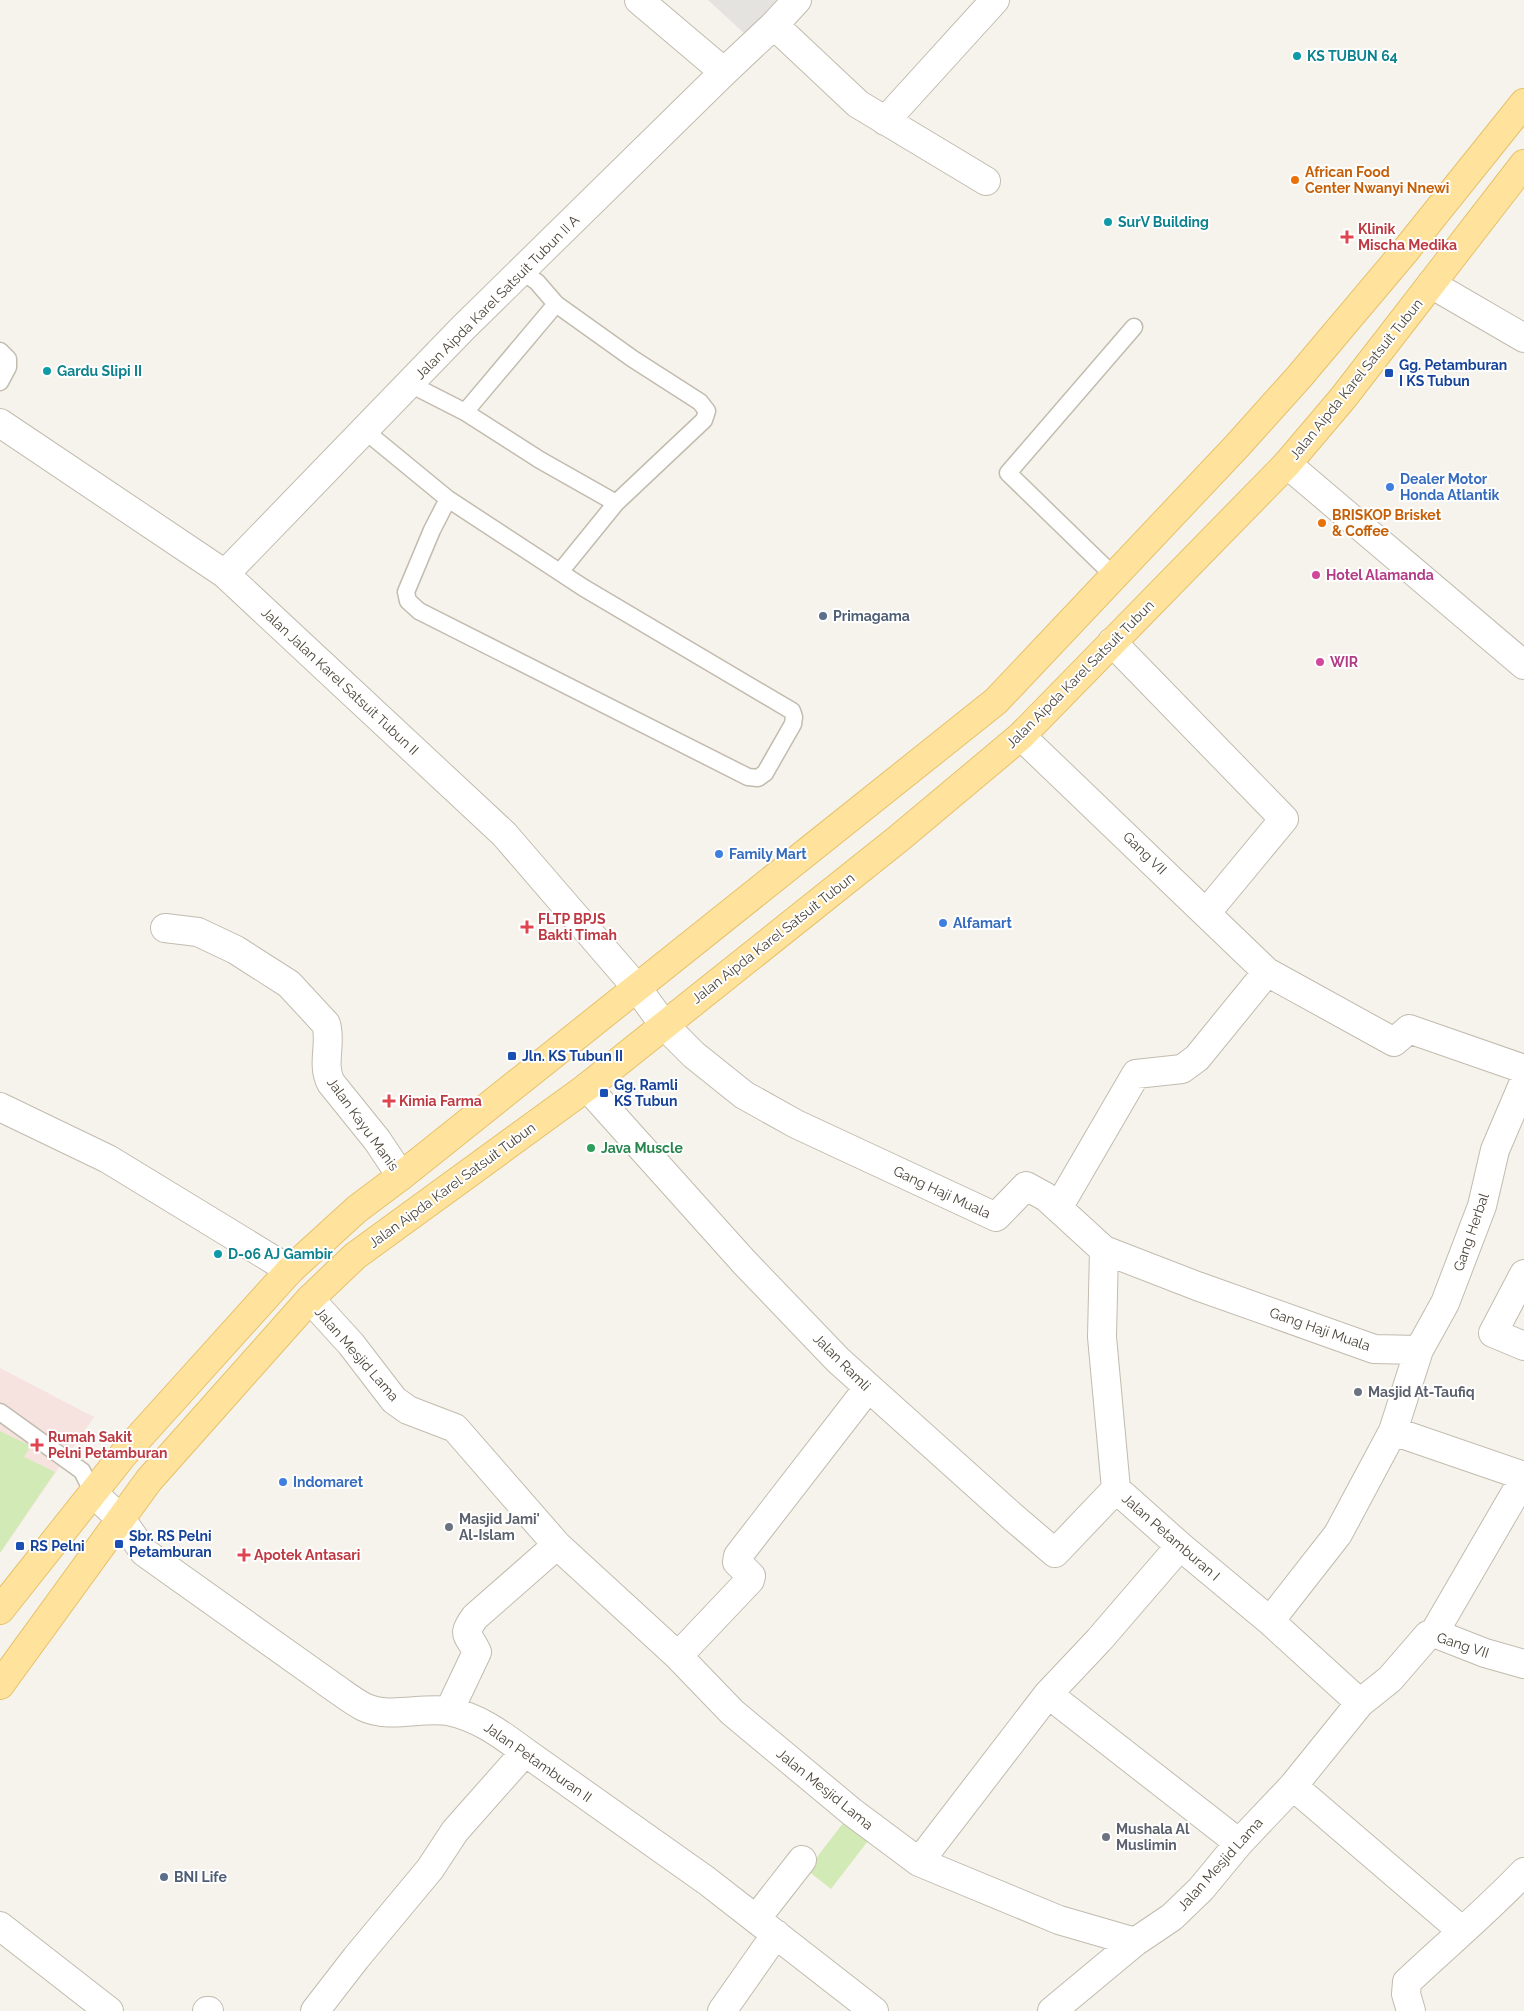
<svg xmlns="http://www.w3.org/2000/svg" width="1524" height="2011" font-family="Raleway,sans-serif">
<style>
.medical{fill:#f6e3e0}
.green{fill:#d2eab5}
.parking{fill:#e5e3e0}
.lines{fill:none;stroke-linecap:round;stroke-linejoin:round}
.service-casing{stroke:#c2bbae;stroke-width:19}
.minor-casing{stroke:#c2bbae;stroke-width:30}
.tertiary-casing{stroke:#c2bbae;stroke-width:30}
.primary-casing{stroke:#e6c16a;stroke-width:30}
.service{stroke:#fff;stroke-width:16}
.minor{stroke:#fff;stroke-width:28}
.tertiary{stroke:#fff;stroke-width:28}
.primary{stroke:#ffe39c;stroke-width:28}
.culture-dot{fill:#0f9aa8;stroke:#fff;stroke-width:2}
.food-dot{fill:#e8710a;stroke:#fff;stroke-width:2}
.health-dot{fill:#e0444e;stroke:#fff;stroke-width:2}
.transit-dot{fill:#1a4fb4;stroke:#fff;stroke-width:2}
.shop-dot{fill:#3f7fe0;stroke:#fff;stroke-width:2}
.hotel-dot{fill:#d1479c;stroke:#fff;stroke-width:2}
.service-dot{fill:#5c6f8a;stroke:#fff;stroke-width:2}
.leisure-dot{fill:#2e9e5b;stroke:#fff;stroke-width:2}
.worship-dot{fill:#6b7280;stroke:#fff;stroke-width:2}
.labels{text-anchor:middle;stroke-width:4;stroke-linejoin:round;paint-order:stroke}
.culture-label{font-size:14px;font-weight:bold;fill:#0d838f;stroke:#fff;text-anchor:start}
.food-label{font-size:14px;font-weight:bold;fill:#c56008;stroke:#fff;text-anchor:start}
.health-label{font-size:14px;font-weight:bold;fill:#be3a42;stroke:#fff;text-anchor:start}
.street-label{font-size:14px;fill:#4b4439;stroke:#fff}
.transit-label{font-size:14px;font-weight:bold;fill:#164399;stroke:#fff;text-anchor:start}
.shop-label{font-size:14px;font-weight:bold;fill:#366cbe;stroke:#fff;text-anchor:start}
.hotel-label{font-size:14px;font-weight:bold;fill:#b23c85;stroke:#fff;text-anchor:start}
.service-label{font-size:14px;font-weight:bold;fill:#4e5e75;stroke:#fff;text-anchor:start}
.leisure-label{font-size:14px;font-weight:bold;fill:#27864d;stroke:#fff;text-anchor:start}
.worship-label{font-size:14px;font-weight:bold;fill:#5b616d;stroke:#fff;text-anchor:start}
</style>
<rect width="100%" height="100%" fill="#f6f3ec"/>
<!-- medical -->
<path class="medical" d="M 0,1368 L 94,1417 L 0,1553 Z"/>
<!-- green -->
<path class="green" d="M 0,1431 L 31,1446 L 24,1457 L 55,1472 L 0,1553 Z
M 847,1818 L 871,1837 L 831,1889 L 807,1870 Z"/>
<!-- parking -->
<path class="parking" d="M 708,0 L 776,0 L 746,35 Z"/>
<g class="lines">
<defs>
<path id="service" d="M 521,271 L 537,282 L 556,304
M 0,351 L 8,359 L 8,367 L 0,382
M 410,384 L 465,412
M 364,430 L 448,499 L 432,530 L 406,592 L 408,601 L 419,611 L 748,777 L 758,778 L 765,773 L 793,724 L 794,717 L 792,711 L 584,588 L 448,499
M 560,572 L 616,503 L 540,460 L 465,412 L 556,304 L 633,359 L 700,402 L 707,411 L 704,420 L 616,503
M 1114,576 L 1008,473 L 1134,327
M 0,1412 L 82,1471 L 93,1493"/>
<path id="minor" d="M 639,0 L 724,72
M 774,25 L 858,104 L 986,181
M 885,121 L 995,0
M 1431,284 L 1524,338
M 1287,464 L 1524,665
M 225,574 L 463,328 L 724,72 L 774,25 L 797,0
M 1112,642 L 1284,819 L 1207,912
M 1021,736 L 1267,972 L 1394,1042 L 1409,1029 L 1524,1069
M 165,928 L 198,932 L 236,950 L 289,984 L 326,1024 C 332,1043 321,1064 331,1083 L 377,1140 L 401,1176
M 664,1025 L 694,1055 L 744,1095 L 796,1124 L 996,1217 L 1026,1186 L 1046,1197 L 1104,1250 L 1197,1286 L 1374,1349 L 1419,1350
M 587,1087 L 744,1262 L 838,1360 L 1014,1518 L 1055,1553 L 1116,1489
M 0,1107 L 108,1159 L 290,1270
M 1058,1208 L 1136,1074 L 1182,1069 L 1197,1058 L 1267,972
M 1104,1250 L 1102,1337 L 1116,1489 L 1180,1546 L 1270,1621 L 1360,1703
M 1524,1274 L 1493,1333 L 1524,1346
M 310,1299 L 351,1344 L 394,1400 L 408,1410 L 455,1428 L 557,1545 L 678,1656 L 732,1712 L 852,1812 L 919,1862 L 1059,1920 L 1135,1942 L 1172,1917 L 1201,1889 L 1239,1843 L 1293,1786 L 1360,1703 L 1390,1679 L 1428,1635 L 1434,1633 L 1485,1653 L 1524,1664
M 1393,1431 L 1524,1476
M 93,1493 L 121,1519 L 144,1552 L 335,1688 C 344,1694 354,1702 364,1707 C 389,1719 421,1707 448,1711 C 478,1717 501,1734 525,1752 L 707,1881 L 874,2011
M 1270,1621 L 1338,1534 L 1393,1431 L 1419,1350 L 1445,1303 L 1482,1206 L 1495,1150 L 1524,1082
M 1434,1633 L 1524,1478
M 678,1656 L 750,1580 L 751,1576 L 737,1562 L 738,1556 L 868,1388
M 1048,1694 L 1239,1843
M 449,1711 L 477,1652 C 468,1633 461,1636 475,1617 L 557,1545
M 1293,1786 L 1461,1930
M 919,1862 L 1048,1694 L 1099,1640 L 1180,1546
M 756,1919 L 802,1860
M 0,1926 L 109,2011
M 207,2011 L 209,2011
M 315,2011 L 356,1958 L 430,1869 L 455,1831 L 525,1752
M 722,2011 L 776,1934
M 1052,2011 L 1135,1942
M 1411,2011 L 1406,1994 L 1407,1982 C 1446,1945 1487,1911 1524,1872"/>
<path id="tertiary" d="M 0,423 L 225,574 L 504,834 L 637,988 L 664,1025"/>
<path id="primary" d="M 0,1610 L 123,1455 L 290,1270 L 357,1209 L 401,1176 L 996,701 L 1237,446 L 1299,377 L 1406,250 L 1524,103
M 0,1685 L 149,1480 L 310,1299 L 355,1256 L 587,1087 L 898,839 L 1021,736 L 1287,464 L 1343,398 L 1524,164"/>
</defs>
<!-- service casing -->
<use href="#service" class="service-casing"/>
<!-- minor casing -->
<use href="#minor" class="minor-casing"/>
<!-- tertiary casing -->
<use href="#tertiary" class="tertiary-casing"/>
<!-- primary casing -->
<use href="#primary" class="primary-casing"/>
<!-- service -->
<use href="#service" class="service"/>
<!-- minor -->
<use href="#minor" class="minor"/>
<!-- tertiary -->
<use href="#tertiary" class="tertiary"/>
<!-- primary -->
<use href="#primary" class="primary"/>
</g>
<!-- markers -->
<g class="culture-dot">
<circle cx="1297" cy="56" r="5"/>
<circle cx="1108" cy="222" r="5"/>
<circle cx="47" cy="371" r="5"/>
<circle cx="218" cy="1254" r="5"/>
</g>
<g class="food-dot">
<circle cx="1295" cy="180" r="5"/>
<circle cx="1322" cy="523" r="5"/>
</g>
<g class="health-dot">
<path d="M1344.5 229.5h5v5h5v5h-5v5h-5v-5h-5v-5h5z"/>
<path d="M524.5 919.5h5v5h5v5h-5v5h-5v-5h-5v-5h5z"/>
<path d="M386.5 1093.5h5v5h5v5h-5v5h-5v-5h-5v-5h5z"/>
<path d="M34.5 1437.5h5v5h5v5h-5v5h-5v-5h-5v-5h5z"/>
<path d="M241.5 1547.5h5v5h5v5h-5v5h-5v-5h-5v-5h5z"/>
</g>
<g class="transit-dot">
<rect x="1384" y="368" width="10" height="10" rx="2.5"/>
<rect x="507" y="1051" width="10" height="10" rx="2.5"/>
<rect x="599" y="1088" width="10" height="10" rx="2.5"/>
<rect x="114" y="1539" width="10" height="10" rx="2.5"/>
<rect x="15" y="1541" width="10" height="10" rx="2.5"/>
</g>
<g class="shop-dot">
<circle cx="1390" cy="487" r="5"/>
<circle cx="719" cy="854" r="5"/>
<circle cx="943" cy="923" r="5"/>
<circle cx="283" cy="1482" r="5"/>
</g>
<g class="hotel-dot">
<circle cx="1316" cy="575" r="5"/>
<circle cx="1320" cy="662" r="5"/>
</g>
<g class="service-dot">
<circle cx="823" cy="616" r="5"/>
<circle cx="164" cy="1877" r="5"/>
</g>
<circle class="leisure-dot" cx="591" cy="1148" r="5"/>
<g class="worship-dot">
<circle cx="1358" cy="1392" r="5"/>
<circle cx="449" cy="1527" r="5"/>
<circle cx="1106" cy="1837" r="5"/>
</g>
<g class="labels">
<!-- culture labels -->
<g class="culture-label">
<text x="1307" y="61">KS TUBUN 64</text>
<text x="1118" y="227">SurV Building</text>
<text x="57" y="376">Gardu Slipi II</text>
<text x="228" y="1259">D-06 AJ Gambir</text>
</g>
<!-- food labels -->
<g class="food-label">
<text x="1305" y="177">African Food<tspan x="1305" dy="16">Center Nwanyi Nnewi</tspan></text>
<text x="1332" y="520">BRISKOP Brisket<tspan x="1332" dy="16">&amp; Coffee</tspan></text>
</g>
<!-- health labels -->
<g class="health-label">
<text x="1358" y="234">Klinik<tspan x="1358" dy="16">Mischa Medika</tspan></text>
<text x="538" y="924">FLTP BPJS<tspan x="538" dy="16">Bakti Timah</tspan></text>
<text x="399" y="1106">Kimia Farma</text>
<text x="48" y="1442">Rumah Sakit<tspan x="48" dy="16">Pelni Petamburan</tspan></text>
<text x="254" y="1560">Apotek Antasari</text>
</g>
<!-- street labels -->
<g class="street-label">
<text transform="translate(497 297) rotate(-45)" y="5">Jalan Aipda Karel Satsuit Tubun II A</text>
<text transform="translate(1356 379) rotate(-51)" y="5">Jalan Aipda Karel Satsuit Tubun</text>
<text transform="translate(1080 674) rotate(-45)" y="5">Jalan Aipda Karel Satsuit Tubun</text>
<text transform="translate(340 681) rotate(43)" y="5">Jalan Jalan Karel Satsuit Tubun II</text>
<text transform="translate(1145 853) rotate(44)" y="5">Gang VII</text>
<text transform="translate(773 938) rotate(-38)" y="5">Jalan Aipda Karel Satsuit Tubun</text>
<text transform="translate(363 1124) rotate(54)" y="5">Jalan Kayu Manis</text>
<text transform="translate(452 1185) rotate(-36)" y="5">Jalan Aipda Karel Satsuit Tubun</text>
<text transform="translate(942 1192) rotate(25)" y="5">Gang Haji Muala</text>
<text transform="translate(1471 1232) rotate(-71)" y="5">Gang Herbal</text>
<text transform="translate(1320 1329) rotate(19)" y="5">Gang Haji Muala</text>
<text transform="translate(357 1354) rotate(49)" y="5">Jalan Mesjid Lama</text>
<text transform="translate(842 1362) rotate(45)" y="5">Jalan Ramli</text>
<text transform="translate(1171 1537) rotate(41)" y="5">Jalan Petamburan I</text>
<text transform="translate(1463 1645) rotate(18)" y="5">Gang VII</text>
<text transform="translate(538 1762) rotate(35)" y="5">Jalan Petamburan II</text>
<text transform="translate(825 1789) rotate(39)" y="5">Jalan Mesjid Lama</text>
<text transform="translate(1220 1864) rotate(-48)" y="5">Jalan Mesjid Lama</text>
</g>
<!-- transit labels -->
<g class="transit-label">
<text x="1399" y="370">Gg. Petamburan<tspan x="1399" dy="16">I KS Tubun</tspan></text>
<text x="522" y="1061">Jln. KS Tubun II</text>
<text x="614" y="1090">Gg. Ramli<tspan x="614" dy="16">KS Tubun</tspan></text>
<text x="129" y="1541">Sbr. RS Pelni<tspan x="129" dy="16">Petamburan</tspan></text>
<text x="30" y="1551">RS Pelni</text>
</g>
<!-- shop labels -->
<g class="shop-label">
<text x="1400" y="484">Dealer Motor<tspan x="1400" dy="16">Honda Atlantik</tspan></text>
<text x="729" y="859">Family Mart</text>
<text x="953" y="928">Alfamart</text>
<text x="293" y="1487">Indomaret</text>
</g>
<!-- hotel labels -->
<g class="hotel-label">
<text x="1326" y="580">Hotel Alamanda</text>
<text x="1330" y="667">WIR</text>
</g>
<!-- service labels -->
<g class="service-label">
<text x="833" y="621">Primagama</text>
<text x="174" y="1882">BNI Life</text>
</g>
<!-- leisure labels -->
<g class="leisure-label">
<text x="601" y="1153">Java Muscle</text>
</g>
<!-- worship labels -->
<g class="worship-label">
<text x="1368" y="1397">Masjid At-Taufiq</text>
<text x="459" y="1524">Masjid Jami'<tspan x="459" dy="16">Al-Islam</tspan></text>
<text x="1116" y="1834">Mushala Al<tspan x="1116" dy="16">Muslimin</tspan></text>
</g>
</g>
</svg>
